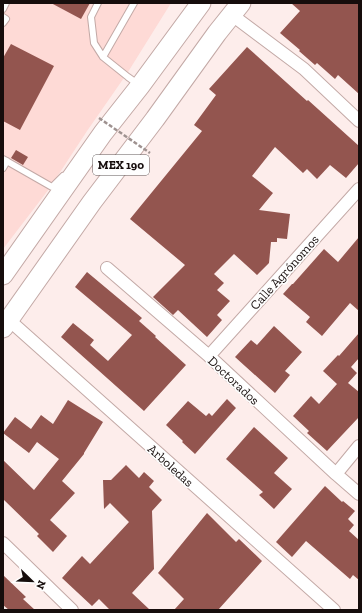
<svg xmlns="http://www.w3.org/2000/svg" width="362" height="613" font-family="'Zilla Slab',serif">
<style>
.built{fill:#fedad6}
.building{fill:#93554f}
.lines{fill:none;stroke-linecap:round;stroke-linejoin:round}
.service-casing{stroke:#c3a9a6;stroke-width:8}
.minor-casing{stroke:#c3a9a6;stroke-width:14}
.primary-casing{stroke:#c3a9a6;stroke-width:21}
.service{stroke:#fff;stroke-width:6}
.minor{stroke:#fff;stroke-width:12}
.primary{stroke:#fff;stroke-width:19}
.path-bridge{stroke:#9f9290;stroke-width:2.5;stroke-dasharray:4 2;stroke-linecap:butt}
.labels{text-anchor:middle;stroke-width:3.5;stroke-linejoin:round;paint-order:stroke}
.shield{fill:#fefefe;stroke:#5c5555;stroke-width:1}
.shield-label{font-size:12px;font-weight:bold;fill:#160d0c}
.street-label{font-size:13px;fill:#160d0c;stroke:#fefefe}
</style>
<rect width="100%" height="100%" fill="#fdedeb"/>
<!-- built -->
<path class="built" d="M 3,3 L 171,3 L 128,72 L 87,131 L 49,189 L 3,249 Z"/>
<!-- building -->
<path class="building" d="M 51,3 L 90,3 L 81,19 Z
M 291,3 L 359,3 L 359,94 L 338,75 L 335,79 L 317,63 L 315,65 L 299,51 L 300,50 L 280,33 L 300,11 Z
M 11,44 L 54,66 L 20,130 L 3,121 L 3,58 Z
M 247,47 L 307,101 L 308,100 L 359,146 L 359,163 L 346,178 L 330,165 L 317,179 L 307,169 L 303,173 L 275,147 L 252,176 L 273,193 L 259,210 L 290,214 L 287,239 L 277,238 L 277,242 L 271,242 L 269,263 L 257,275 L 234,254 L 214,274 L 224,283 L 217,290 L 230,301 L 217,315 L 222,320 L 207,337 L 178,310 L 173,315 L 153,297 L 185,265 L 130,219 L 202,131 L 194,125 L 216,95 L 209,89 Z
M 16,150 L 28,157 L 23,165 L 11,158 Z
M 359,237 L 359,311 L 350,303 L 322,336 L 306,322 L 310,317 L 283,294 L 292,284 L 293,284 L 324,249 L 338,262 Z
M 87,272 L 142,318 L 139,321 L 156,336 L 155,337 L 186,365 L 144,411 L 61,337 L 73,323 L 94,340 L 90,345 L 108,361 L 132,335 L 75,287 Z
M 274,326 L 302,352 L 285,371 L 290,375 L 275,393 L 235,357 L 251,340 L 257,345 Z
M 359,333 L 359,358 L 351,367 L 357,373 L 348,383 L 359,392 L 359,417 L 327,451 L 307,433 L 309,431 L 293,416 L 311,396 L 319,404 L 337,384 L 323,371 L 338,355 L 339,356 Z
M 227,399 L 236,408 L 195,454 L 182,442 L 183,441 L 166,425 L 188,401 L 206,416 L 209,413 L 212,416 Z
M 68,400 L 103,422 L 84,453 L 84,454 L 62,481 L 75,493 L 50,520 L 67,536 L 53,552 L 37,536 L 39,534 L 3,499 L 3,460 L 34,490 L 59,459 L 37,442 L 29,453 L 3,433 L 15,417 L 31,429 L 41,415 L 53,424 Z
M 254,427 L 288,458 L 274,473 L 292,489 L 274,509 L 259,495 L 263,492 L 226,459 Z
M 126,465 L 139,478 L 144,472 L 154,481 L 149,487 L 162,500 L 152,511 L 154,569 L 132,593 L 150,610 L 110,610 L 99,599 L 92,606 L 62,578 L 82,556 L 90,564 L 129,522 L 110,503 L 104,509 L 103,480 L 111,480 Z
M 325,486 L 342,502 L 343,501 L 355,511 L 348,519 L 354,525 L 349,531 L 359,540 L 359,580 L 353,575 L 350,579 L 306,541 L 292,557 L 276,542 Z
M 207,513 L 236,542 L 239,539 L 262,561 L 218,610 L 174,610 L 184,599 L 158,573 Z
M 3,575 L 26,597 L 23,599 L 35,610 L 9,610 L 3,605 Z"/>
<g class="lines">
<defs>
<path id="service" d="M 98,3 L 91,17 L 94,43 L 103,57 L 128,77 L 139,85
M 3,9 L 6,3
M 3,17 L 6,19 L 3,23
M 103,57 L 134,3
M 3,159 L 52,187 L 63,176
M 3,168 L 7,161"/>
<path id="minor" d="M 232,15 L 304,69 L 359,121
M 107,268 L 209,356 L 336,474 L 359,494
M 9,320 L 334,610
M 209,356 L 359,189
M 336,474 L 359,446
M 3,543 L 72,610"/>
<path id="primary" d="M 3,275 L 103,133 L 140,86 L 201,3
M 3,328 L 92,202 L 155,119 L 217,33 L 241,3"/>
</defs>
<!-- service casing -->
<use href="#service" class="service-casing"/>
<!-- minor casing -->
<use href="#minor" class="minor-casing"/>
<!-- primary casing -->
<use href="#primary" class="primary-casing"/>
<!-- service -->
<use href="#service" class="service"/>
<!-- minor -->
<use href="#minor" class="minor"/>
<!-- primary -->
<use href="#primary" class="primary"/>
<!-- path-bridge -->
<path class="path-bridge" d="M 99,118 L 150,153"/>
</g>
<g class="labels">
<!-- shield labels -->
<rect class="shield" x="93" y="155" width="56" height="20" rx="3"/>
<g class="shield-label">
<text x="121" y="169">MEX 190</text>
</g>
<!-- street labels -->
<g class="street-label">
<text transform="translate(284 272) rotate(-48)" y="5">Calle Agrónomos</text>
<text transform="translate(234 380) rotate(43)" y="5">Doctorados</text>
<text transform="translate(171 465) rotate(42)" y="5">Arboledas</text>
</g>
</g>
<!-- border -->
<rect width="362" height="613" fill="none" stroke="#160d0c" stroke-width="8"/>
<!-- north arrow -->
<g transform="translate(32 581) rotate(113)" stroke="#fefefe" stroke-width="3" paint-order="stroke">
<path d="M0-3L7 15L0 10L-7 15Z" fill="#160d0c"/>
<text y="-6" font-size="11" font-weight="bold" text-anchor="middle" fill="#160d0c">N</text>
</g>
</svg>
